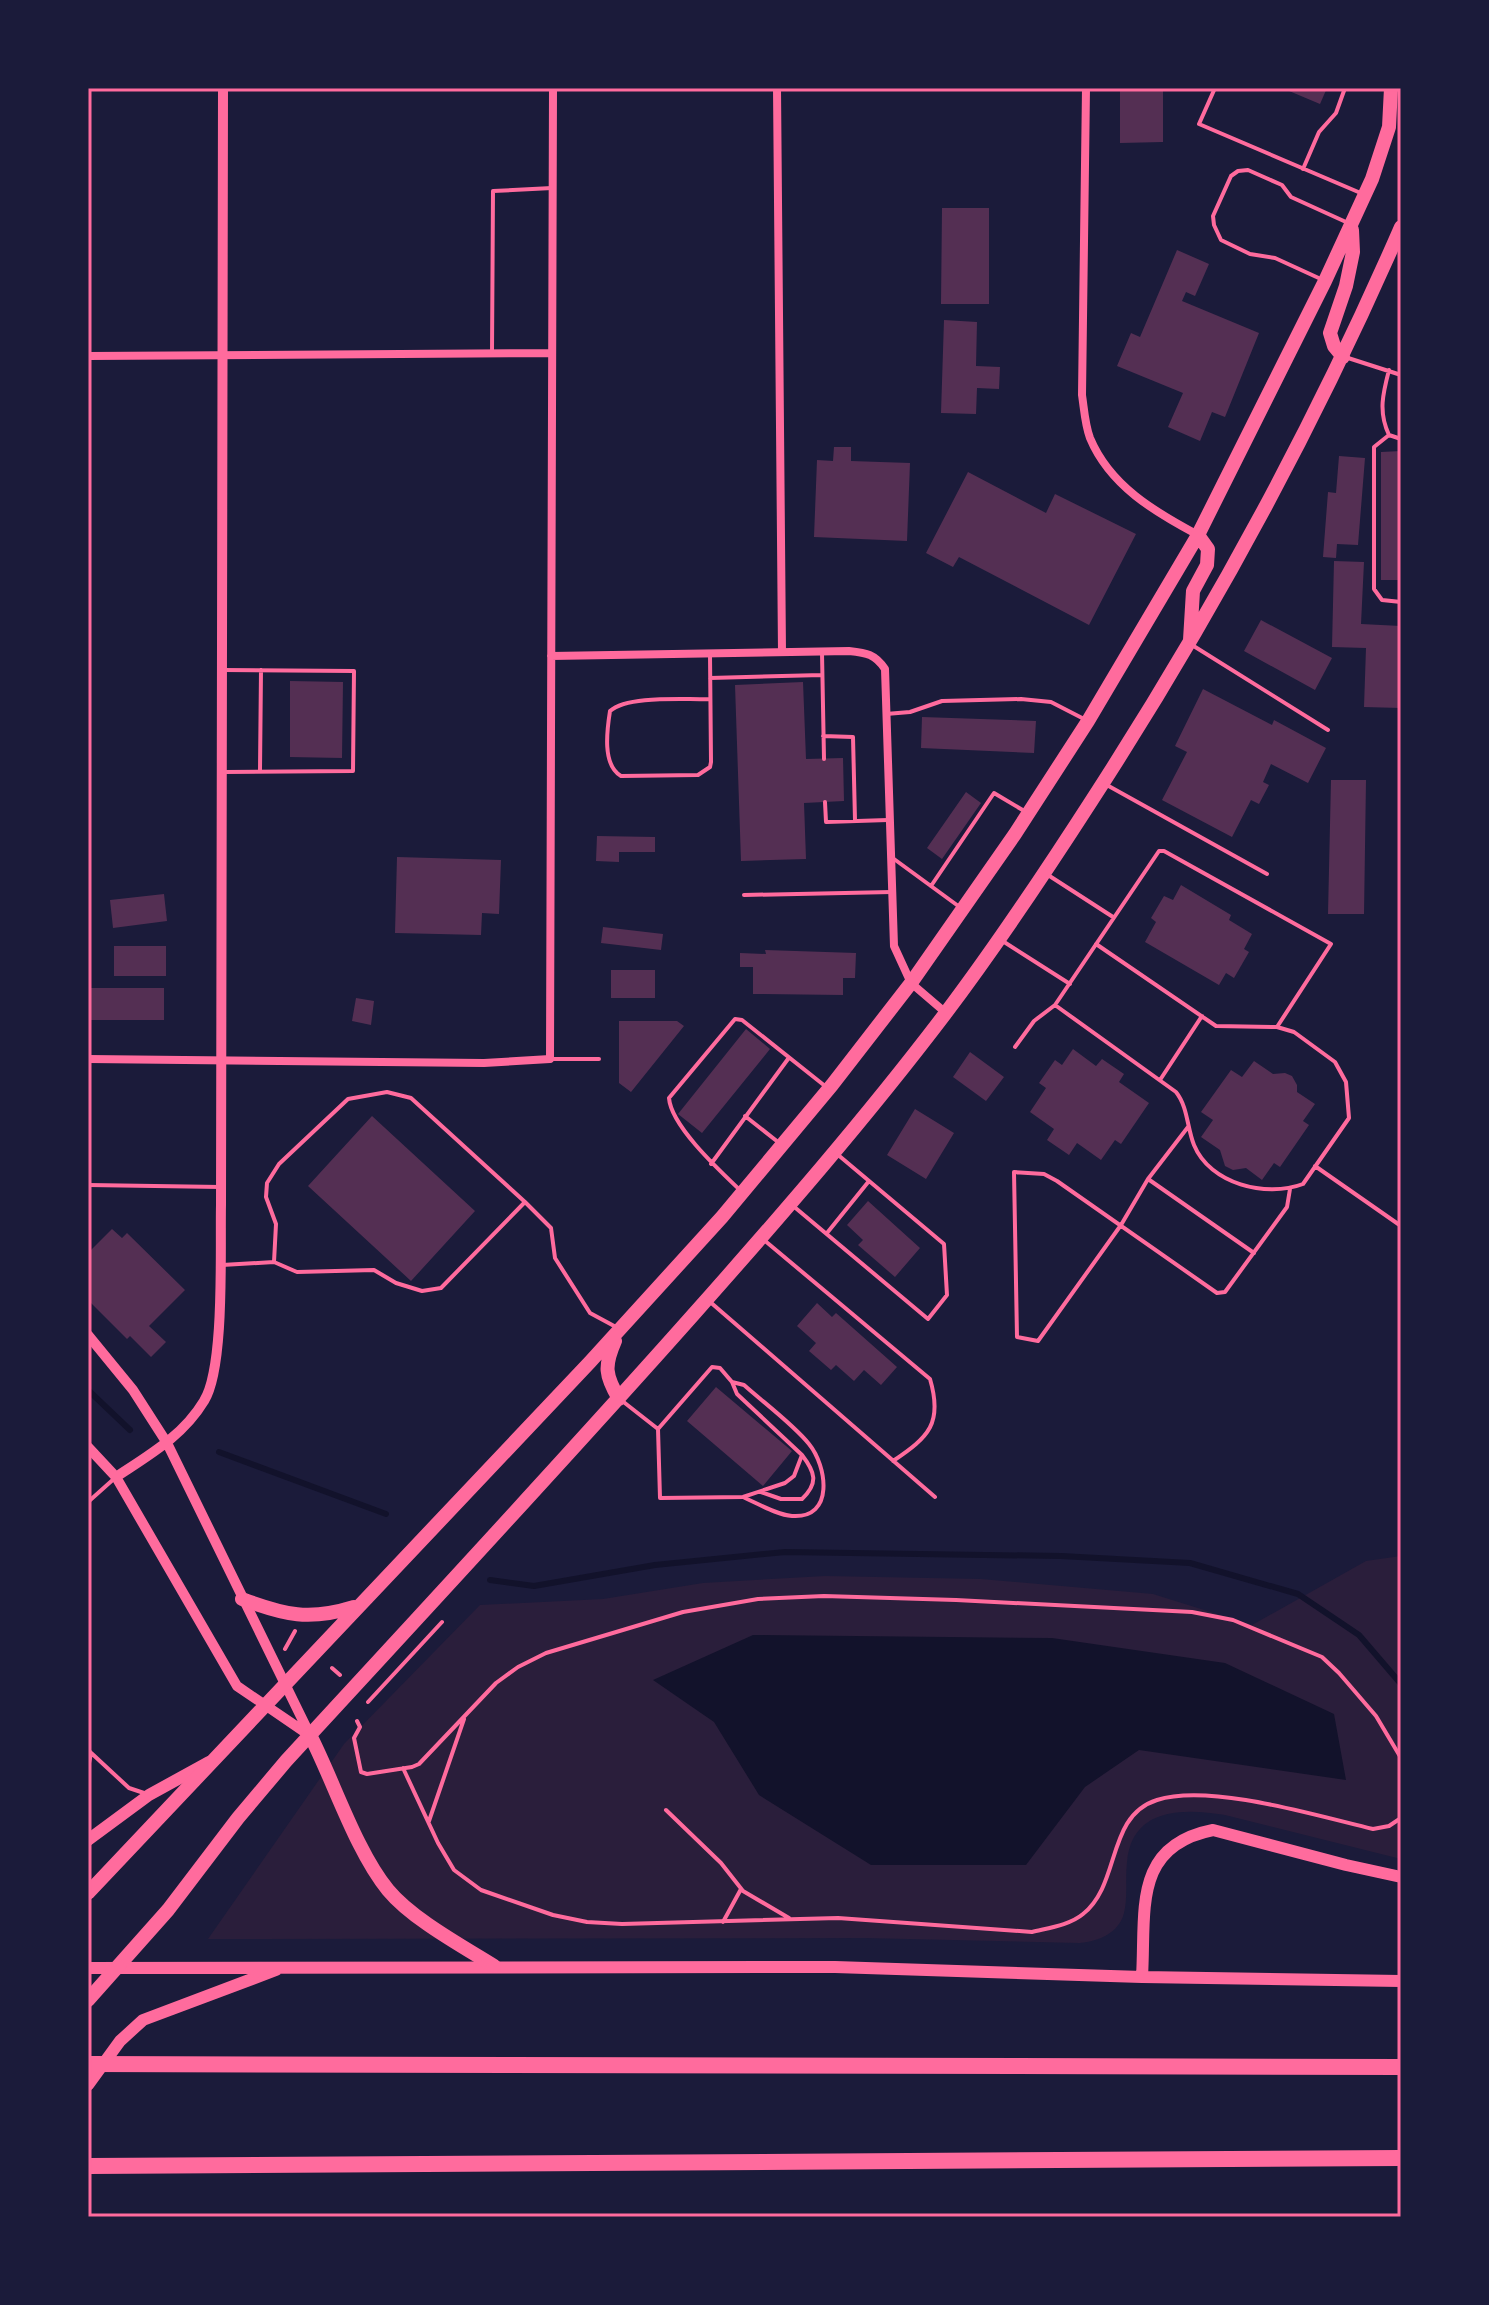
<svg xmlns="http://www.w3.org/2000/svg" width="1489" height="2305" font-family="'Varela Round',sans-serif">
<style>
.green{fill:#2a1e3b}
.water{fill:#12122b}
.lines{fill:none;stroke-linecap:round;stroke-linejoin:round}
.stream{stroke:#12122b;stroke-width:6}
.building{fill:#542f53}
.path{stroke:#ff6b9d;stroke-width:4}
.service{stroke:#ff6b9d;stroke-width:4}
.minor{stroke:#ff6b9d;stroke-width:8}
.tertiary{stroke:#ff6b9d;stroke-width:10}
.secondary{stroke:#ff6b9d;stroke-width:12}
.primary{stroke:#ff6b9d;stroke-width:14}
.motorway{stroke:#ff6b9d;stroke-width:16}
.neatline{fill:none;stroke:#ff6b9d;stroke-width:3}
</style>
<rect width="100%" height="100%" fill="#1b1b3a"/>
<!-- green -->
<path class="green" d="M 1401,1556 L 1401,1859 L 1225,1815 C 1182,1808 1132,1808 1127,1862 C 1125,1879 1128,1897 1124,1913 C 1119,1933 1099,1941 1080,1943 L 865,1938 L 208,1939 L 344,1744 L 480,1605 L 603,1599 L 703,1583 L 825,1576 L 981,1579 L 1153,1594 L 1252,1625 L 1366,1561 Z"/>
<!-- water -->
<path class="water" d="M 753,1635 L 1052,1638 L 1225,1663 L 1334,1714 L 1346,1780 L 1139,1750 L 1085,1787 L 1026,1865 L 871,1865 L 759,1795 L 714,1722 L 653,1680 Z"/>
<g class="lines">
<!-- stream -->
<path class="stream" d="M 88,1390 L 130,1430
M 219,1452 L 386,1514
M 490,1580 L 534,1586 L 655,1565 L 785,1552 L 1061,1556 L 1190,1563 L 1298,1594 L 1359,1635 L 1401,1684"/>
</g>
<!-- building -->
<path class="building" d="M 1120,88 L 1163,88 L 1163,142 L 1120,143 Z
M 1282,88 L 1327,88 L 1320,104 Z
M 942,208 L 989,208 L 989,304 L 941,304 Z
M 1177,250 L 1209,264 L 1195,296 L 1186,292 L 1182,301 L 1259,333 L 1225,417 L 1212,412 L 1200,441 L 1168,427 L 1183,393 L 1117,366 L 1131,333 L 1140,337 Z
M 944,320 L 977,322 L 976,366 L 1000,367 L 999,389 L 977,388 L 976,414 L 941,413 Z
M 834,447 L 851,447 L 851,461 L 910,463 L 907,541 L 814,537 L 817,460 L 833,461 Z
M 1401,451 L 1401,580 L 1381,580 L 1381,452 Z
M 1339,456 L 1365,458 L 1358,545 L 1337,544 L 1336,558 L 1323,557 L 1328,492 L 1336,493 Z
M 968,472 L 1046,513 L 1055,494 L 1136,534 L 1089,625 L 959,557 L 953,567 L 926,553 Z
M 1334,561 L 1364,562 L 1361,624 L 1401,626 L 1401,708 L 1364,707 L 1366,648 L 1332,647 Z
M 1261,620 L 1332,658 L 1315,690 L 1244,651 Z
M 290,681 L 343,682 L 342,758 L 290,757 Z
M 803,682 L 806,759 L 843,758 L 844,801 L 804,803 L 806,859 L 741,861 L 735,685 Z
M 1203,689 L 1272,725 L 1274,720 L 1326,748 L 1308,783 L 1271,764 L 1263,782 L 1269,785 L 1259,804 L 1251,800 L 1232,837 L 1162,800 L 1187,752 L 1175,746 Z
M 922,717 L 1036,721 L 1034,753 L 921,748 Z
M 1331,780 L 1366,780 L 1364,914 L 1328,914 Z
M 966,792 L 981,803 L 942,859 L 927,848 Z
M 597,836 L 655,837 L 655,852 L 619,852 L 619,862 L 596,861 Z
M 397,857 L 501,860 L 499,914 L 482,913 L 481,935 L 395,933 Z
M 1181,885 L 1231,915 L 1229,920 L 1252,934 L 1244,949 L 1249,952 L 1234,978 L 1226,973 L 1219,985 L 1145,942 L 1156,922 L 1151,918 L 1164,896 L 1173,900 Z
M 164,894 L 167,921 L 113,928 L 110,900 Z
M 603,927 L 663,934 L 661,950 L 601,943 Z
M 114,946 L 166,946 L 166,976 L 114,976 Z
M 765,950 L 856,953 L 855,978 L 843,978 L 843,995 L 753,994 L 753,967 L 740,967 L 740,953 L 766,954 Z
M 611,970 L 655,970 L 655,998 L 611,998 Z
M 90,988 L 164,988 L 164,1020 L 90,1020 Z
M 356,998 L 374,1001 L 371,1025 L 352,1021 Z
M 619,1021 L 677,1021 L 684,1026 L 631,1092 L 619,1083 Z
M 746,1029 L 770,1049 L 702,1133 L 678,1114 Z
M 1073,1049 L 1096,1066 L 1102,1059 L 1124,1074 L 1119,1082 L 1149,1103 L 1121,1144 L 1115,1140 L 1101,1160 L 1077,1143 L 1069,1155 L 1047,1140 L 1054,1129 L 1030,1112 L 1046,1088 L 1039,1083 L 1055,1060 L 1062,1065 Z
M 970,1052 L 1004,1077 L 986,1101 L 953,1077 Z
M 1254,1061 L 1273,1074 L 1285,1073 L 1292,1076 L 1297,1085 L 1297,1092 L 1315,1104 L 1303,1121 L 1309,1125 L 1280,1167 L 1274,1163 L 1262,1180 L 1246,1168 L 1233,1170 L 1225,1166 L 1220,1150 L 1201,1137 L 1213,1120 L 1201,1112 L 1231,1070 L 1242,1077 Z
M 915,1109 L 954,1133 L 926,1179 L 887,1155 Z
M 372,1116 L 475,1211 L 411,1281 L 308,1186 Z
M 868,1201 L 920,1248 L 895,1277 L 858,1245 L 863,1240 L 847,1225 Z
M 112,1229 L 122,1238 L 127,1233 L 185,1290 L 149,1326 L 166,1342 L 151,1357 L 130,1336 L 127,1339 L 88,1300 L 88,1253 Z
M 817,1303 L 832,1317 L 836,1313 L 897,1367 L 881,1385 L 864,1370 L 854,1381 L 836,1365 L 831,1370 L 809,1351 L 816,1343 L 797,1326 Z
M 716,1387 L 792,1451 L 763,1486 L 687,1421 Z"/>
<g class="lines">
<!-- path -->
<path class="path" d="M 285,1649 L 295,1631
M 332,1668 L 340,1675
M 368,1702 L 442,1622
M 357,1721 L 360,1727 L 354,1738 L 361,1772 L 367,1774 L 412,1767 L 419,1764 L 496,1683 L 518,1667 L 546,1653 L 683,1612 L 758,1599 L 824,1596 L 956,1600 L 1192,1612 L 1233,1620 L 1322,1657 L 1339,1673 L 1376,1716 L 1401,1758
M 403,1768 L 438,1843 L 454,1870 L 481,1890 L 553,1915 L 587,1922 L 622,1924 L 838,1918 L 1032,1932 C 1048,1928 1070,1925 1083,1914 C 1121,1884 1106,1816 1157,1800 C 1210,1783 1318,1816 1373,1829 L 1389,1826 L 1401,1818
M 666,1810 L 721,1863 L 743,1891 L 789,1918
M 429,1821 L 464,1719
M 723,1922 L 741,1889"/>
<!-- service -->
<path class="service" d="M 1215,88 L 1199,124 L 1363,194
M 1303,169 L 1319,132 L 1336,113 L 1345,88
M 1323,280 L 1275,258 L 1250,254 L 1221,240 L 1214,225 L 1213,216 L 1231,176 L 1238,171 L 1248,170 L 1282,185 L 1291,197 L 1346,222
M 492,353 L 493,191 L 552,188
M 1345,357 L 1401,375
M 1389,370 C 1383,393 1378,412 1389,435 L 1401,439
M 1389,435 L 1374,447 L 1374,589 L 1382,600 L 1401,602
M 1192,645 L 1328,730
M 822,653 L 824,759
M 710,655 L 711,762 L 710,767 L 698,775 L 621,776 C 602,765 607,730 610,711 C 628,695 685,700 710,699
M 223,670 L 354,671 L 353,771 L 225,772
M 710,678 L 822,675
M 886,714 L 910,712 L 942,701 L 1021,699 L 1051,702 L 1086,720
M 823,736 L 853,737 L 855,820
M 260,770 L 261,670
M 1105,784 L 1267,874
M 825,802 L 826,822 L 888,820
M 894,859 L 961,908
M 1048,875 L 1113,917
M 931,886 L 994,793 L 1026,812
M 744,895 L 892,892
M 1001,940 L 1070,984
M 1055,1005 L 1176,1092 C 1188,1107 1187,1128 1194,1145 C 1210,1184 1266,1198 1303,1184 L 1349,1118 L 1346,1082 L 1335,1062 L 1294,1032 L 1277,1027 L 1216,1026 L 1096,944
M 1015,1047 L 1034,1021 L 1055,1005 L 1159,851 L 1164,851 L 1331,944 L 1277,1027
M 550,1059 L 599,1059
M 1160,1080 L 1202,1016
M 745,1116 L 778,1142
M 1188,1127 L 1148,1179 L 1121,1225 L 1038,1341 L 1017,1337 L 1014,1172 L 1044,1174 L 1057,1181 L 1217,1293 L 1225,1292 L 1287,1207 L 1290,1189
M 711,1164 L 788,1059
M 1315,1166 L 1401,1226
M 1148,1179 L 1254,1253
M 88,1185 L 221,1187
M 741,1191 C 720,1171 671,1126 669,1098 L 735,1019 L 742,1020 L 825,1086
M 792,1205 L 928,1319 L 947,1295 L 944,1244 L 837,1154
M 827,1233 L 869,1181
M 764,1240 L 930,1379 C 943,1423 929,1437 893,1461
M 274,1262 L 276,1224 L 266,1197 L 267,1183 L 279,1164 L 348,1099 L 387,1092 L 411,1098 L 525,1202
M 222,1265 L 274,1262 L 297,1272 L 374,1270 L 396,1283 L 422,1291 L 441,1288 L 525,1202 L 551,1228 L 555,1258 L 590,1313 L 616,1327
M 709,1301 L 935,1497
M 621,1400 L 658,1429 L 660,1498 L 743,1497 L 785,1483 L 794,1476 L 802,1455 L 737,1394 L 732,1382
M 658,1429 L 712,1367 L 720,1368 L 732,1382 L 744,1385 C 763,1402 794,1425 809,1444 C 827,1466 835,1519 792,1516 C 777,1515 759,1504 745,1498
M 761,1492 L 781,1499 L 802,1499 C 819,1483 815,1472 802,1455
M 88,1502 L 116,1477
M 88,1750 L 129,1788 L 147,1794
M 88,1768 L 91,1753"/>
<!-- minor -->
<path class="minor" d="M 777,88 L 782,652
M 1086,88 L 1082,395 C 1084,408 1085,425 1090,438 C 1110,486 1155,512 1198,535
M 88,356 L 552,353
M 551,656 L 849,651 C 867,653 875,654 885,669 L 894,946 L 911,983 L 946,1013
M 88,1059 L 484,1063 L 550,1059 L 553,88"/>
<!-- tertiary -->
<path class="tertiary" d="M 88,1335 L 133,1390 L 167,1443 L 310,1735
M 88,1447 L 116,1477 L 237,1686 L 309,1735
M 116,1477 C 149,1455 183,1436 204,1401 C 225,1368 220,1249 221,1205 L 223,88"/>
<!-- secondary -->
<path class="secondary" d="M 88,1840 L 149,1795 L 209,1762
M 88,1968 L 835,1967 L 1142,1977 L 1401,1981
M 1142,1977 C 1146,1911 1132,1846 1213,1830 L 1346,1865 L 1401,1877
M 88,2085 L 120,2041 L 143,2020 L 276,1970"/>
<!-- primary -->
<path class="primary" d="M 1343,357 L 1334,346 L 1330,333 L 1346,286 L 1353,252 L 1352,230
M 1190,640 L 1193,591 L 1207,565 L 1208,549 L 1198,535
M 615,1341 C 604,1366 605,1375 619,1399
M 242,1599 C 285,1615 309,1621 354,1607
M 310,1735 C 334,1782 356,1851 388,1890 C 412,1919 462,1946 494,1966
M 88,1893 L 590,1362 L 722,1217 L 832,1085 L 911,983 L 1015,834 L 1088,721 L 1198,535 L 1325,281 L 1372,179 L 1389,127 L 1391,88
M 88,2000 L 168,1910 L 238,1818 L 286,1761 C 422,1613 559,1466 693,1315 C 780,1217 866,1118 945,1014 C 997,945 1045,873 1092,800 C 1210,618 1314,427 1401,227"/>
<!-- motorway -->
<path class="motorway" d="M 88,2064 L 1401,2067
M 88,2166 L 1401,2158"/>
</g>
<!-- border -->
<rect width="1489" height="2305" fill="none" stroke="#1b1b3a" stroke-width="180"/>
<rect x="90" y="90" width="1309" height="2125" class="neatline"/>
</svg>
